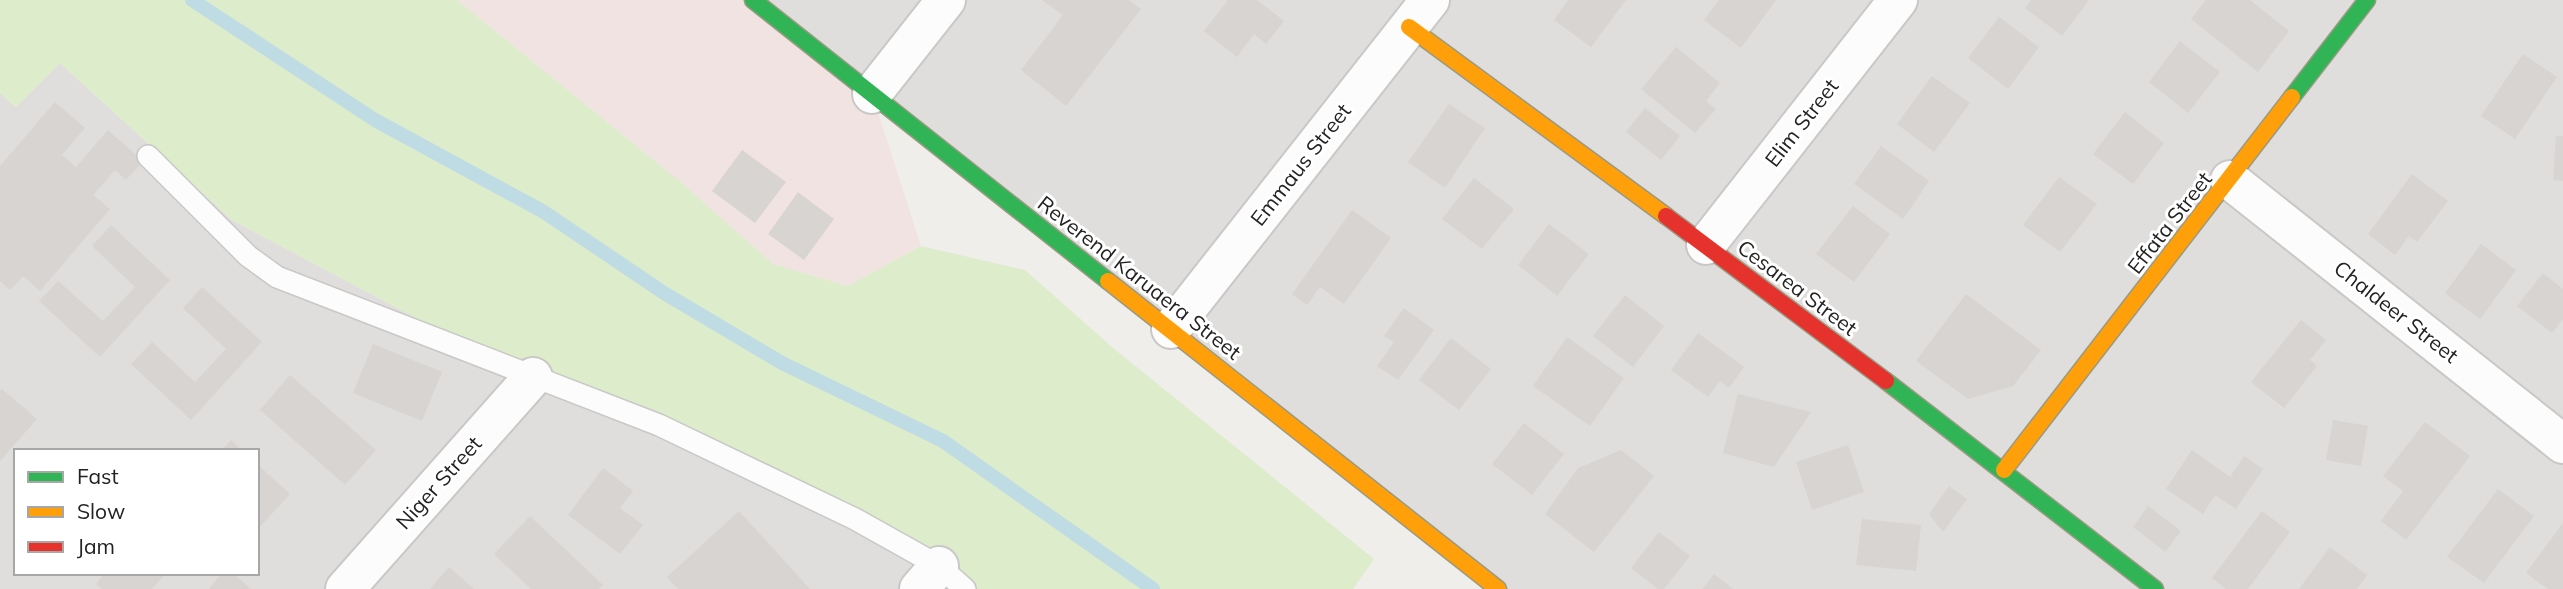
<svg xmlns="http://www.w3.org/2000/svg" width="2563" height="589" font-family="Mulish,sans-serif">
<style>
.residential{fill:#dfdedc;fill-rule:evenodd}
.commercial{fill:#f1e3e1}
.grass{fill:#ddeccb}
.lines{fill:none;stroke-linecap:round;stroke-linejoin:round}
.stream{stroke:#bfdbe3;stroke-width:14}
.building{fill:#d7d4d2}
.lane-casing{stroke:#c9c8c7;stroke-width:24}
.street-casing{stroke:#c9c8c7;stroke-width:42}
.fast-casing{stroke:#999a82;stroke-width:19}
.slow-casing{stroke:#999a82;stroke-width:19}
.jam-casing{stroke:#999a82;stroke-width:19}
.lane{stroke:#fdfcfc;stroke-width:21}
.street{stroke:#fdfcfc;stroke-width:38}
.fast{stroke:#30b455;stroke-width:16}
.slow{stroke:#ff9f0a;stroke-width:16}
.jam{stroke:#e5322d;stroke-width:16}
.labels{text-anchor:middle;stroke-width:6;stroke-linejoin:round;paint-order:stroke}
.street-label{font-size:21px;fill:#222;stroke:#fff}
</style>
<rect width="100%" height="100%" fill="#f0eeeb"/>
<!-- residential -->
<path class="residential" d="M 753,0 L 2563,0 L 2563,589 L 1498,589 Z
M 60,63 L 232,220 L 540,384 L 943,558 L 977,589 L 0,589 L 0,93 L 16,107 ZM 16,451 L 257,451 L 257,573 L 16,573 Z"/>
<!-- commercial -->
<path class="commercial" d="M 457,0 L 753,0 L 872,94 L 921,246 L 848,286 L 773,264 L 683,184 Z"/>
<!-- grass -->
<path class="grass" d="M 0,0 L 457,0 L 683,184 L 773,264 L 848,286 L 921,246 L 1025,270 L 1112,347 L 1374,559 L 1353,589 L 977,589 L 942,558 L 540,384 L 232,220 L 60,63 L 16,107 L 0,93 Z"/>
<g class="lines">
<!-- stream -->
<path class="stream" d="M 192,0 L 375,120 L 544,212 L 664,293 L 782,363 L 943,441 L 1153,589"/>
</g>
<!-- building -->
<path class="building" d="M 1042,0 L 1129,0 L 1141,9 L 1066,106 L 1021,70 L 1063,15 Z
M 1228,0 L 1257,0 L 1284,21 L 1266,44 L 1254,34 L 1237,57 L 1204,31 Z
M 1568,0 L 1626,0 L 1591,47 L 1554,20 Z
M 1719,0 L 1776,0 L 1741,48 L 1704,20 Z
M 2031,0 L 2089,0 L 2062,36 L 2025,8 Z
M 2206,0 L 2250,0 L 2289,31 L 2258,72 L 2191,19 Z
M 1999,17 L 2039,47 L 2008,89 L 1968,58 Z
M 2180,41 L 2220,72 L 2188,113 L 2149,82 Z
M 1676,47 L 1720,83 L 1706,101 L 1716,109 L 1695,133 L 1641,89 Z
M 2523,54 L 2557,77 L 2515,139 L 2481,116 Z
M 1932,76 L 1970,103 L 1934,152 L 1897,124 Z
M 55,102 L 85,128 L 62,155 L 76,167 L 108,130 L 143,161 L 126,180 L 115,170 L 93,195 L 110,209 L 40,291 L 23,276 L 10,290 L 0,281 L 0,166 Z
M 1449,104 L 1485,128 L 1445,188 L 1408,162 Z
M 1645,108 L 1680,136 L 1661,160 L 1626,132 Z
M 2125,112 L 2164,143 L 2133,184 L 2093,154 Z
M 2556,136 L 2563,136 L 2563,181 L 2553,180 Z
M 1881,146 L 1929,181 L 1903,219 L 1854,184 Z
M 742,150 L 786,182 L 755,223 L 712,191 Z
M 2412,174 L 2448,201 L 2417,242 L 2409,236 L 2395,255 L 2368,234 Z
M 2059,177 L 2097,204 L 2060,252 L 2023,225 Z
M 1474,178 L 1514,209 L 1482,249 L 1442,219 Z
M 798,192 L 834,219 L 804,260 L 768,234 Z
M 1853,206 L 1890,234 L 1854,282 L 1816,254 Z
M 1352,210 L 1391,238 L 1344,304 L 1320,287 L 1307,305 L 1292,294 Z
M 1549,224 L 1589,254 L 1557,296 L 1518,265 Z
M 111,225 L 170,280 L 100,357 L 39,301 L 58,281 L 103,321 L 135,287 L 92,246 Z
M 2481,244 L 2516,270 L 2480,319 L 2445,293 Z
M 2543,273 L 2563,289 L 2563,319 L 2552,333 L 2517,306 Z
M 202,287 L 262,342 L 191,420 L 131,364 L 152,342 L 195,382 L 226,349 L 183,308 Z
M 1966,294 L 2041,350 L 2013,386 L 1968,399 L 1916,361 Z
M 1625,295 L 1664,326 L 1633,367 L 1593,336 Z
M 1404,308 L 1434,330 L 1398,380 L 1377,366 L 1394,342 L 1384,336 Z
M 2301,320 L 2326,340 L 2310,360 L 2317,366 L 2284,408 L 2251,382 Z
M 1698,333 L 1744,367 L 1729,388 L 1720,381 L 1708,397 L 1671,370 Z
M 1567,337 L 1624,378 L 1590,426 L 1533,386 Z
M 1451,338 L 1491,369 L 1459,410 L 1419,380 Z
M 373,344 L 442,372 L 422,421 L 353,393 Z
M 290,375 L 376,450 L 345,485 L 260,410 Z
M 2,389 L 37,419 L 0,461 L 0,391 Z
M 1738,394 L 1811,412 L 1774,467 L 1723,453 Z
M 2333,420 L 2368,426 L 2361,466 L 2326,460 Z
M 2425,422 L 2470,456 L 2406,540 L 2381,521 L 2403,491 L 2383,476 Z
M 1524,423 L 1564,454 L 1532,495 L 1492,464 Z
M 231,440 L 242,451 L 221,451 Z
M 1848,445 L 1864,492 L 1812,510 L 1796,462 Z
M 1621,450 L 1654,476 L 1594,552 L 1545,514 L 1578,468 Z
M 2192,450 L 2230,477 L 2244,456 L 2263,469 L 2236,509 L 2215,495 L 2203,514 L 2166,489 Z
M 257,464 L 290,494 L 259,528 L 257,527 Z
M 603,468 L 633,491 L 620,508 L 643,525 L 620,554 L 568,515 Z
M 1949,486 L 1967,499 L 1943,532 L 1929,514 Z
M 2498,489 L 2534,516 L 2484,583 L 2447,557 Z
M 2148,506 L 2181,531 L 2165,552 L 2133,527 Z
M 739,511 L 810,589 L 678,589 L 667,577 Z
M 2262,511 L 2290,532 L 2248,589 L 2226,589 L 2212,578 Z
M 530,516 L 603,585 L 599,589 L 531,589 L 494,554 Z
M 1862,519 L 1921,525 L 1916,571 L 1856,565 Z
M 2563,523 L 2563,589 L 2548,589 L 2526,573 Z
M 1659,532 L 1690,556 L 1664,589 L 1658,589 L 1631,568 Z
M 2330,547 L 2367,575 L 2357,589 L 2299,589 Z
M 449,567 L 474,589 L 430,589 Z
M 105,573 L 166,573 L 152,589 L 102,589 L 96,584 Z
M 222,573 L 233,573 L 251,589 L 209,589 Z
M 1714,574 L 1733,589 L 1702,589 Z"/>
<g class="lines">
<defs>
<path id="lane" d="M 148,156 L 248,256 L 277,277 L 659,425 L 855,519 L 939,566 L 965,589"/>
<path id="street" d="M 872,94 L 946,0
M 2230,180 L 2563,444
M 1706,245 L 1898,0
M 1171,329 L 1430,0
M 345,589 L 533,377
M 919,589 L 939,566"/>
<path id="fast" d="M 753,0 L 1108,281
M 2292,97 L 2367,0
M 1886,381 L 2155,589"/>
<path id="slow" d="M 1409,27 L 1666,216
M 1108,281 L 1498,589
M 2004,470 L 2292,97"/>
<path id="jam" d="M 1666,216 L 1886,381"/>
</defs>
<!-- lane casing -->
<use href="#lane" class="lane-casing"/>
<!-- street casing -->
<use href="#street" class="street-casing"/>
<!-- fast casing -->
<use href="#fast" class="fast-casing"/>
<!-- slow casing -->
<use href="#slow" class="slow-casing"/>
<!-- jam casing -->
<use href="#jam" class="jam-casing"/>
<!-- lane -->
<use href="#lane" class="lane"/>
<!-- street -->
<use href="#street" class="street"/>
<!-- fast -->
<use href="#fast" class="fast"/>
<!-- slow -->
<use href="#slow" class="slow"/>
<!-- jam -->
<use href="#jam" class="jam"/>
</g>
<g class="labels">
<!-- street labels -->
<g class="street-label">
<text transform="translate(1802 123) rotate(-52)" y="7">Elim Street</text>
<text transform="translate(1301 165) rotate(-52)" y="7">Emmaus Street</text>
<text transform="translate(2170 223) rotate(-52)" y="7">Effata Street</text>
<text transform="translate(1139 278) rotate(38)" y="7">Reverend Karuaera Street</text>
<text transform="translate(1797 288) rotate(37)" y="7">Cesarea Street</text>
<text transform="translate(2396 312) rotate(38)" y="7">Chaldeer Street</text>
<text transform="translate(439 483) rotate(-48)" y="7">Niger Street</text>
</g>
</g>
<!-- legend -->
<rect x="14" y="449" width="245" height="126" fill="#ffffff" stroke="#a7a7a7" stroke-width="2"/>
<rect x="28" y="472" width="35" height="10" fill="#30b455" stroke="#a7a7a7" stroke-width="2"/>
<text x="77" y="484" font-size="21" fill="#222222">Fast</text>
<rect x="28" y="507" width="35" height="10" fill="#ff9f0a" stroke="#a7a7a7" stroke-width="2"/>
<text x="77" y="519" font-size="21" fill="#222222">Slow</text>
<rect x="28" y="542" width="35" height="10" fill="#e5322d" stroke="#a7a7a7" stroke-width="2"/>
<text x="77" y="554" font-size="21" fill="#222222">Jam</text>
</svg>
